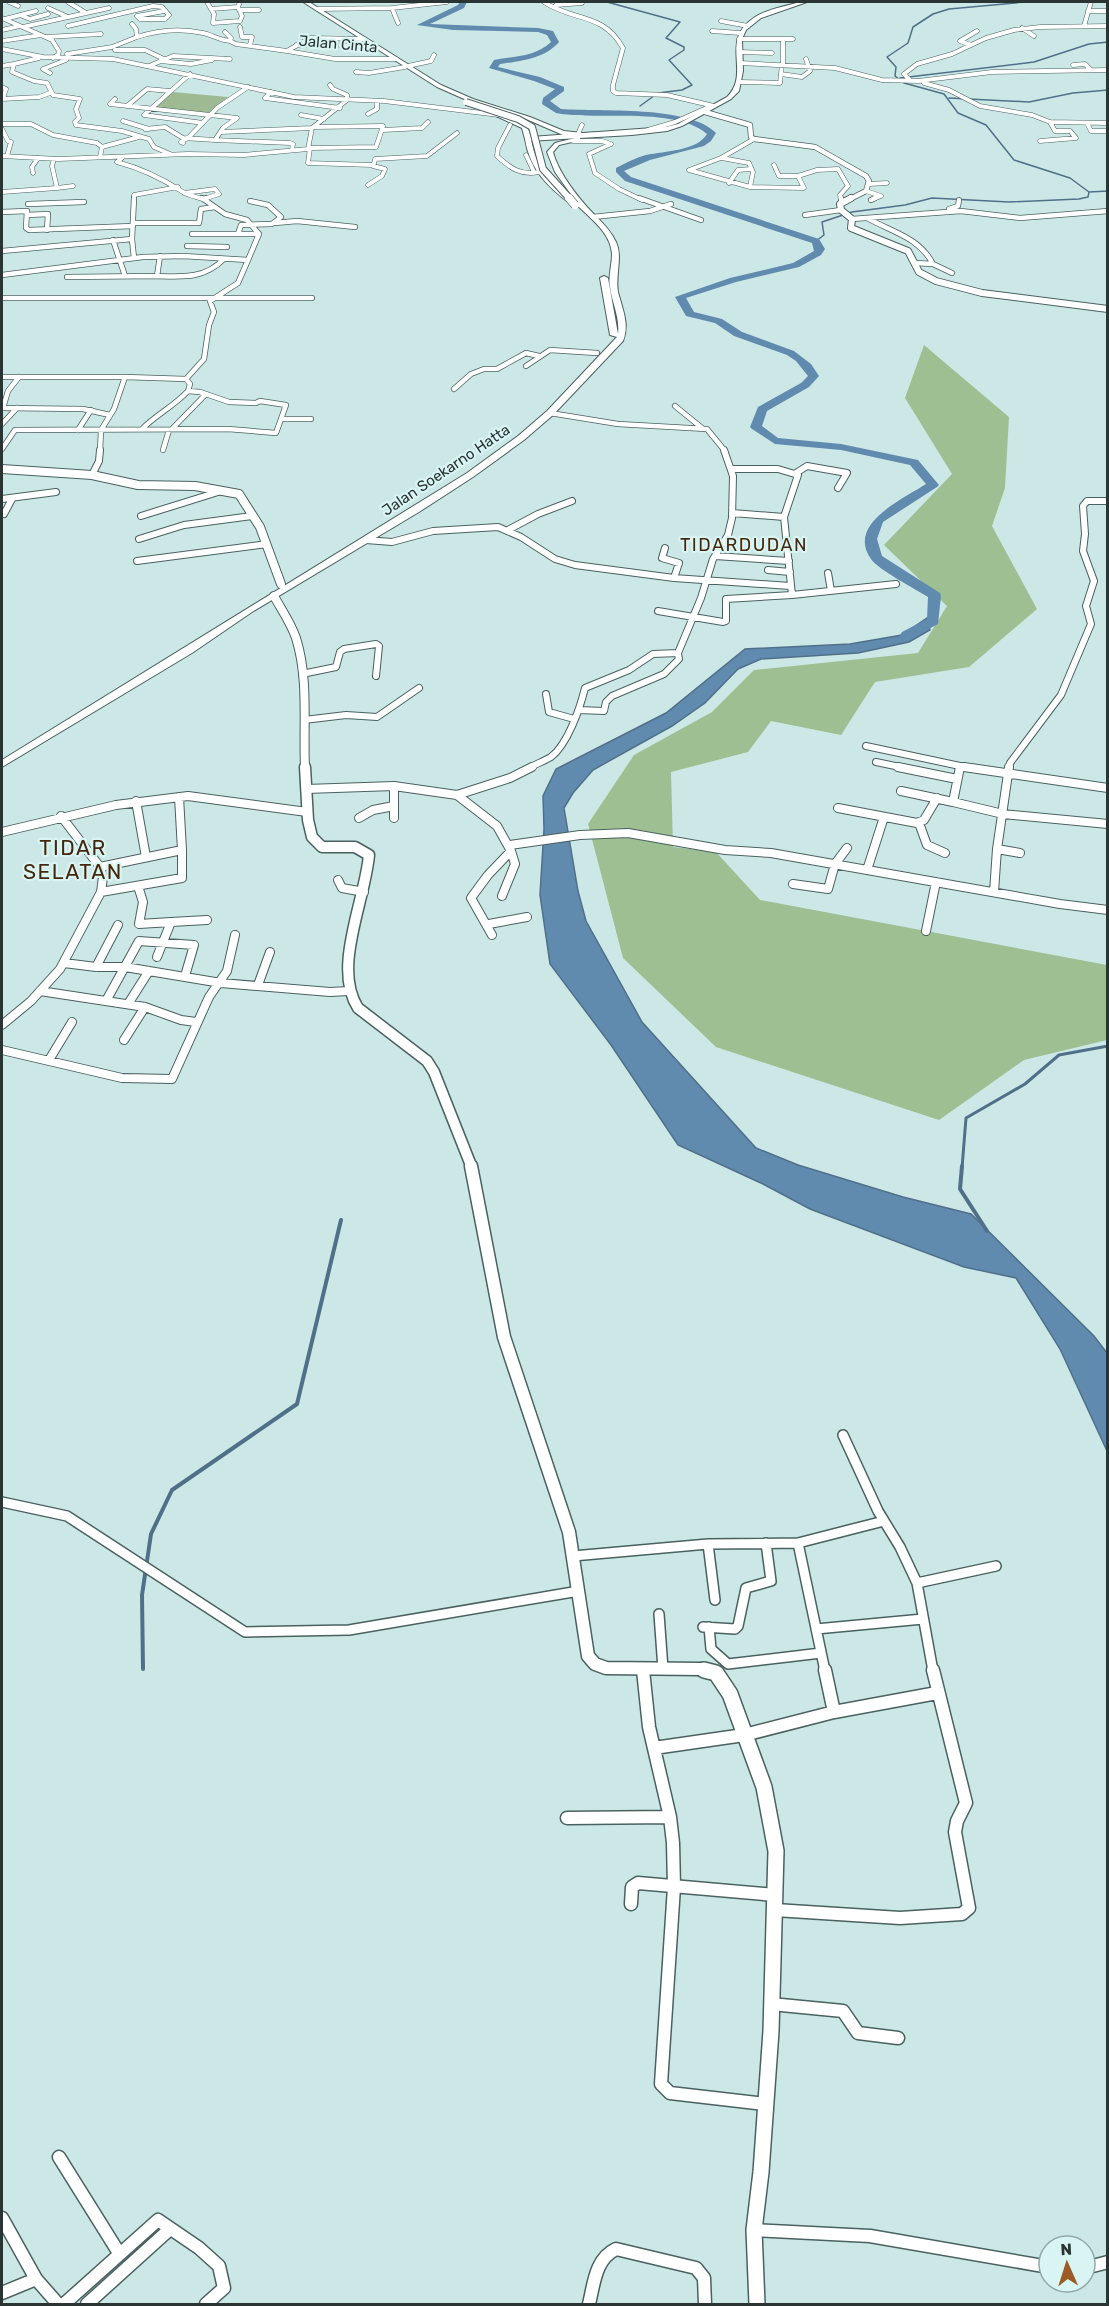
<svg xmlns="http://www.w3.org/2000/svg" width="1109" height="2306" font-family="Rubik,sans-serif">
<style>
.green{fill:#9dba93}
.forest{fill:#9ebf92}
.water{fill:#618aaf;stroke:#50708a;stroke-width:1.5}
.lines{fill:none;stroke-linecap:round;stroke-linejoin:round}
.stream-far2{stroke:#50708a;stroke-width:1.5}
.stream-far1{stroke:#50708a;stroke-width:3}
.stream{stroke:#50708a;stroke-width:4}
.river{fill:#618aaf;fill-rule:evenodd}
.minor-far5-casing{stroke:#49615f;stroke-width:5}
.minor-far4-casing{stroke:#49615f;stroke-width:6}
.minor-far3-casing{stroke:#49615f;stroke-width:8}
.minor-far2-casing{stroke:#49615f;stroke-width:10}
.minor-far1-casing{stroke:#49615f;stroke-width:12}
.minor-casing{stroke:#49615f;stroke-width:15}
.tertiary-far5-casing{stroke:#49615f;stroke-width:6}
.tertiary-far4-casing{stroke:#49615f;stroke-width:8}
.tertiary-far3-casing{stroke:#49615f;stroke-width:10}
.tertiary-far2-casing{stroke:#49615f;stroke-width:13}
.tertiary-far1-casing{stroke:#49615f;stroke-width:15}
.tertiary-casing{stroke:#49615f;stroke-width:18}
.primary-casing{stroke:#49615f;stroke-width:2}
.trunk-casing{stroke:#49615f;stroke-width:2}
.minor-far5{stroke:#fff;stroke-width:4}
.minor-far4{stroke:#fff;stroke-width:4.5}
.minor-far3{stroke:#fff;stroke-width:6}
.minor-far2{stroke:#fff;stroke-width:8}
.minor-far1{stroke:#fff;stroke-width:9}
.minor{stroke:#fff;stroke-width:12}
.tertiary-far5{stroke:#fff;stroke-width:4.5}
.tertiary-far4{stroke:#fff;stroke-width:6}
.tertiary-far3{stroke:#fff;stroke-width:8}
.tertiary-far2{stroke:#fff;stroke-width:10}
.tertiary-far1{stroke:#fff;stroke-width:12}
.tertiary{stroke:#fff;stroke-width:15}
.primary{fill:#fff;fill-rule:evenodd}
.trunk{fill:#fff;fill-rule:evenodd}
.trunk-bridge-far1-casing{stroke:#49615f;stroke-width:8;stroke-linecap:butt}
.trunk-bridge-casing{stroke:#49615f;stroke-width:9;stroke-linecap:butt}
.trunk-bridge-far1{stroke:#fff;stroke-width:6}
.trunk-bridge{stroke:#fff;stroke-width:8}
.labels{text-anchor:middle;stroke-width:4.5;stroke-linejoin:round;paint-order:stroke}
.far-street-label{font-size:15px;fill:#293433;stroke:#d9f5f3}
.far-quarter-label{font-size:18px;letter-spacing:1.5px;fill:#46270e;stroke:#d9f5f3}
.quarter-label{font-size:21px;letter-spacing:1.5px;fill:#46270e;stroke:#d9f5f3}
</style>
<rect width="100%" height="100%" fill="#cce8e6"/>
<!-- green -->
<path class="green" d="M 173,92 L 228,97 L 207,114 L 152,108 Z"/>
<!-- forest -->
<path class="forest" d="M 924,345 L 1009,417 L 1005,488 L 992,526 L 1037,609 L 969,667 L 875,682 L 841,735 L 771,721 L 748,752 L 671,772 L 673,847 L 716,852 L 760,900 L 1107,965 L 1107,1040 L 1024,1060 L 939,1120 L 716,1047 L 623,958 L 588,824 L 634,755 L 712,712 L 754,670 L 918,653 L 947,606 L 884,545 L 952,474 L 905,398 Z"/>
<!-- water -->
<path class="water" d="M 927,618 L 930,630 L 909,642 L 858,653 L 761,659 L 738,669 L 705,703 L 672,726 L 593,770 L 573,793 L 564,808 L 578,891 L 586,921 L 642,1022 L 756,1148 L 798,1165 L 903,1197 L 971,1214 L 1094,1336 L 1107,1353 L 1107,1451 L 1060,1349 L 1016,1278 L 964,1267 L 810,1209 L 763,1184 L 678,1145 L 611,1045 L 550,964 L 540,895 L 544,829 L 543,796 L 556,769 L 666,713 L 745,649 L 850,644 L 902,635 Z"/>
<g class="lines">
<!-- stream-far2 -->
<path class="stream-far2" d="M 607,2 L 680,22 L 666,38 L 684,47 L 684,50 L 669,60 L 692,85 L 682,90 L 658,93 L 640,106
M 1025,2 L 949,9 L 933,14 L 913,27 L 908,43 L 887,57 L 896,67 L 895,76 L 904,83 L 944,94 L 958,113 L 986,125 L 1014,160 L 1070,178 L 1089,192 L 1108,191
M 900,78 L 1034,62 L 1089,44 L 1108,42
M 949,98 L 1029,102 L 1073,93 L 1108,90
M 816,241 L 824,235 L 822,222 L 852,212 L 905,205 L 932,198 L 1009,202 L 1079,199 L 1088,197 L 1089,192"/>
<!-- stream-far1 -->
<path class="stream-far1" d="M 962,1168 L 966,1118 L 1025,1084 L 1059,1055 L 1108,1046"/>
<!-- stream -->
<path class="stream" d="M 962,1166 L 960,1189 L 987,1231
M 143,1669 L 142,1595 L 151,1534 L 172,1490 L 297,1404 L 341,1220"/>
<!-- river -->
<path class="river" d="M 460,2 L 467,2 L 464,8 L 430,24 L 538,28 L 553,31 L 559,42 C 544,59 521,61 500,64 L 498,67 L 540,77 L 564,87 L 564,91 L 550,101 L 561,109 C 600,112 689,105 716,133 L 711,141 L 704,146 L 650,160 L 624,171 L 631,177 L 819,239 L 825,249 L 821,255 L 799,267 L 736,282 L 686,298 L 694,312 L 722,319 L 742,332 L 794,351 L 811,364 L 819,376 L 809,387 L 767,411 L 762,426 L 778,438 L 841,444 L 918,460 L 939,485 L 937,487 L 883,522 L 877,539 L 882,556 L 940,593 L 941,596 L 938,624 L 912,638 L 902,638 L 900,635 L 902,632 L 927,619 L 928,597 C 917,590 877,569 871,559 C 846,524 903,499 926,484 L 910,465 L 841,450 L 775,444 L 752,429 L 750,427 L 758,407 L 801,383 L 808,376 L 796,361 L 787,355 L 734,336 L 715,323 L 686,316 L 675,297 L 730,278 L 793,263 L 814,251 L 812,243 L 625,181 L 616,172 L 616,168 C 626,163 635,158 646,155 C 665,151 697,151 707,134 C 674,106 598,121 556,113 L 542,104 L 543,98 L 555,89 L 534,81 L 489,68 L 494,60 C 515,56 535,57 551,42 L 547,35 L 538,32 L 453,30 L 417,25 L 458,5 Z"/>
<defs>
<path id="minor-far5" d="M 9,2 L 18,6
M 68,2 L 86,13
M 207,2 L 214,14 L 213,23 L 240,21 L 242,16 L 238,7 L 240,2
M 544,2 C 574,22 603,12 623,48 L 613,85 L 613,91 L 616,93 L 667,95 L 714,106
M 556,5 L 582,3
M 48,8 L 68,17
M 211,9 L 238,7
M 318,9 L 392,8
M 239,10 L 259,10
M 1088,11 L 1108,11
M 20,15 L 30,19 L 48,14
M 2,18 L 52,40 L 59,51 L 58,55 L 53,58
M 5,19 L 36,11
M 721,21 L 748,26
M 398,23 L 392,8 L 447,2
M 68,26 L 153,6 L 162,7 L 169,15 L 165,19 L 140,19 L 137,16 L 164,11
M 1084,26 L 1091,2
M 23,27 L 109,8
M 240,27 L 242,37 L 252,37 L 250,45
M 1022,28 L 1034,36
M 2,30 L 20,26
M 712,31 L 740,33
M 225,32 L 231,38 L 230,41 L 236,44 L 287,51
M 46,37 L 101,34
M 137,37 C 158,30 181,28 203,33 C 212,35 220,40 230,41
M 342,39 L 341,46 L 357,45
M 364,39 L 310,38 L 287,51 L 335,59 L 396,59
M 739,39 L 793,39
M 783,39 L 783,64
M 2,41 L 41,35
M 296,45 L 319,46
M 971,45 L 960,41 L 977,31
M 2,49 L 43,57 L 113,59 L 294,97 L 384,101 L 499,115
M 115,50 L 145,50 L 164,59
M 739,52 L 772,53
M 67,54 L 112,47 L 137,37 L 136,29 L 132,24
M 160,61 L 191,64 L 212,60
M 740,63 L 835,68 L 882,80 L 918,81 L 992,72 L 1108,70
M 14,64 L 39,58
M 1073,65 L 1085,64 L 1091,70
M 2,66 L 14,64 L 12,72 L 34,81 L 47,83 L 53,95 L 80,99 L 76,109 L 79,118 L 75,122 L 76,125 L 122,131 L 149,139 L 154,147 L 170,154
M 149,66 L 173,56 L 230,59
M 408,66 L 431,61 L 434,55
M 356,72 L 369,73 L 405,67
M 50,73 L 43,69 L 66,60
M 190,74 L 144,115 L 203,123
M 781,74 L 802,77 L 810,71 L 806,59
M 910,80 L 904,74 L 917,64 L 952,54 L 986,38 L 1014,30 L 1040,27 L 1108,26
M 739,82 L 780,83 L 782,64
M 924,83 L 949,90 L 980,106 L 1032,115 L 1050,122 L 1108,123
M 330,85 L 333,89 L 347,95 L 347,100
M 2,87 L 6,89 L 3,98
M 271,92 L 265,98 L 340,108
M 2,99 L 39,97 L 50,93
M 115,99 L 110,104 L 237,118 L 223,128 L 215,140 L 290,143 L 293,144 L 292,150
M 127,106 L 147,89 L 170,91
M 368,114 L 377,109 L 377,101
M 301,115 L 324,119
M 123,121 L 149,129
M 1087,123 L 1091,131 L 1108,131
M 2,124 L 31,124 L 53,135 L 97,143 L 102,147 L 100,157
M 510,125 L 498,148 L 497,156 C 510,168 521,176 539,172
M 314,127 L 383,126 L 376,147
M 2,129 L 8,141 L 11,142 L 7,156
M 145,129 L 165,127 L 183,138 L 215,140
M 383,130 L 422,128 L 428,122
M 648,130 L 675,122 L 711,106
M 221,132 L 312,128
M 578,134 L 582,125
M 754,139 L 721,158 L 689,170 L 750,187 L 804,188 L 798,176 L 779,176 L 774,165
M 573,141 L 602,141 L 611,144 L 589,154 L 595,173 L 619,189 L 642,200
M 1040,141 L 1076,138 L 1070,131 L 1055,131 L 1050,122
M 183,143 L 181,142 L 189,137 L 217,108 L 248,87
M 102,147 L 139,137
M 526,155 L 534,172
M 2,156 L 58,159 L 188,154 L 244,155 L 308,149 L 312,128 L 347,100
M 123,157 L 117,162 C 140,168 163,179 183,192 C 189,196 198,197 205,200
M 722,158 L 749,163 L 753,172 L 750,187
M 375,159 L 427,156 L 457,133
M 372,165 L 308,163 L 310,148 L 376,147
M 33,173 L 32,167 L 38,158
M 798,176 L 817,170 L 838,169 L 848,186 L 840,195 L 841,200
M 729,183 L 738,170 L 751,169
M 869,184 L 887,183
M 368,185 L 382,176 L 385,169 L 373,166 L 375,160
M 57,188 L 73,186
M 866,191 L 881,196 L 871,200
M 2,192 L 57,188 L 52,166 L 54,159
M 184,193 L 215,189 L 219,194 L 204,199
M 134,200 L 134,195 L 178,187"/>
<path id="minor-far4" d="M 134,198 L 132,239 L 134,258
M 202,198 L 225,214 L 247,220 L 259,234 L 248,260
M 639,198 L 701,220
M 841,198 L 842,202
M 204,199 L 206,198
M 871,200 L 875,198
M 28,204 L 84,202
M 949,209 L 958,206 L 959,200
M 2,212 L 27,211 L 26,228 L 29,230 L 133,226
M 27,215 L 48,214 L 47,230
M 805,215 L 841,210
M 593,217 L 650,211 L 671,204
M 867,218 C 892,232 919,237 933,264
M 852,219 L 961,211 L 1020,218 L 1108,211
M 133,223 L 199,223 L 201,209 L 215,207
M 275,223 L 297,221 L 355,227
M 192,234 L 259,234
M 238,234 L 241,225 L 272,224 L 281,217 L 268,205 L 250,201
M 113,240 L 125,276
M 187,246 L 227,247
M 2,251 L 132,239
M 915,263 L 933,264 L 952,273
M 2,275 L 143,257 L 183,256 L 248,260 L 238,283 L 210,301 L 214,312 L 209,325 L 204,359 L 186,379 L 125,377
M 157,276 C 183,277 204,279 224,259
M 67,277 L 157,276 L 160,256
M 2,298 L 312,298
M 526,366 L 550,350 L 597,353
M 2,377 L 125,377 L 114,409 L 101,430 L 100,451
M 454,389 L 471,374 L 484,369 L 497,369 L 526,353 L 539,356
M 675,406 L 702,428
M 2,408 L 83,409 L 110,415
M 3,408 L 8,391 L 19,377
M 550,413 L 618,424 L 707,429 L 725,451
M 282,419 L 311,419
M 2,424 L 17,408
M 142,429 C 157,414 173,407 188,391
M 172,429 L 205,395
M 78,430 L 91,410
M 2,449 L 15,430 L 228,429 L 276,433 L 286,405 L 260,401 L 256,403 L 229,402 L 200,392 L 188,391 L 190,384 L 186,379
M 163,450 L 169,430"/>
<path id="minor-far3" d="M 796,473 L 807,466 L 847,473 L 838,488
M 92,475 L 99,461 L 100,450
M 2,499 L 56,492
M 732,513 L 784,517
M 4,514 L 12,499
M 141,516 L 218,492
M 508,530 L 538,514 L 572,501
M 139,539 L 184,525 L 252,516
M 366,540 L 392,542 L 433,531 L 498,527 L 521,537 L 555,559 L 575,565 L 674,578 L 790,586
M 665,548 L 662,558 L 679,563 L 674,578
M 715,556 L 789,561
M 137,561 L 267,544
M 768,570 L 790,572
M 828,573 L 831,591
M 792,595 L 896,584
M 658,611 L 723,622 L 726,621 L 726,599 L 792,595 L 784,517 L 798,475 L 778,469 L 733,469
M 302,674 L 336,667 L 340,652 L 344,649 L 376,644 L 379,646 L 376,676
M 546,694 L 549,712 L 574,719
M 579,710 L 604,711 L 606,702 L 612,696 L 664,674 L 679,659 L 678,654
M 304,720 L 346,715 L 377,717 L 419,688
M 866,746 L 960,766 L 960,768
M 876,762 L 905,768
M 960,766 L 974,768
M 529,768 C 536,764 544,761 551,757 C 568,744 580,708 585,688 L 629,670 L 653,654 L 678,653 L 701,598 L 713,559 L 728,535 L 732,518 L 733,476 L 724,450
M 1009,768 L 1010,763 L 1061,695 L 1091,624 L 1086,606 L 1094,581 L 1083,551 L 1085,534 L 1083,506 L 1087,501 L 1108,501"/>
<path id="minor-far2" d="M 898,767 L 957,779
M 960,767 L 953,802 L 1003,814 L 1108,824
M 964,767 L 1108,788
M 394,786 L 394,818
M 306,789 L 394,786 L 457,795 L 510,778 L 532,767
M 901,791 L 953,802
M 457,795 L 497,826 L 511,851 L 488,875 L 471,898 L 492,935
M 136,801 L 146,857
M 838,808 L 917,823 L 924,820 L 937,798
M 359,818 L 373,810 L 394,806
M 919,823 L 927,845 L 945,853
M 2,832 L 116,805 L 188,796 L 307,812
M 510,845 L 580,835 L 628,833 L 725,850 L 771,853 L 1060,904 L 1108,910
M 997,849 L 1020,853
M 100,867 L 182,850 L 179,797
M 867,870 L 884,817
M 338,880 L 342,888 L 364,892
M 793,884 L 828,889 L 835,864 L 847,848
M 138,886 L 143,902 L 139,924 L 171,922 L 157,957
M 101,892 L 182,878 L 182,850
M 994,892 L 997,849 L 1009,767
M 502,896 L 515,864 L 511,851
M 171,922 L 207,920
M 489,924 L 527,917
M 926,931 L 936,882
M 64,963 L 96,967 L 125,967 L 221,983 L 330,992 L 349,991
M 96,967 L 118,925
M 258,985 L 270,952
M 40,991 L 145,1007 L 181,1020 L 196,1022
M 106,1001 L 139,941 L 194,945 L 185,976
M 128,1004 L 149,971
M 2,1025 L 31,1001 L 60,969 L 101,892 L 103,877 L 100,867 L 61,816
M 124,1040 L 145,1007
M 2,1050 L 122,1078 L 172,1079 L 209,997 L 227,971 L 235,935
M 49,1060 L 72,1022"/>
<path id="minor-far1" d="M 843,1435 L 878,1511 L 900,1547 L 917,1583 L 933,1671
M 2,1502 L 67,1516 L 245,1632 L 349,1630 L 579,1591
M 798,1543 L 825,1671
M 708,1544 L 715,1600
M 573,1556 L 708,1544 L 798,1543 L 884,1521
M 917,1583 L 996,1566
M 659,1614 L 663,1669
M 703,1627 L 735,1629 L 738,1626 L 746,1588 L 771,1581 L 766,1543
M 709,1627 L 711,1649 L 728,1664 L 821,1653
M 816,1629 L 923,1619
M 643,1669 L 643,1671"/>
<path id="minor" d="M 643,1670 L 649,1727 L 670,1817 L 673,1843 L 674,1887 L 661,2084 L 670,2093 L 765,2104
M 825,1670 L 834,1712
M 654,1748 L 744,1735 L 834,1712 L 937,1693
M 567,1818 L 670,1817
M 631,1904 L 632,1887 L 638,1883 L 775,1895
M 775,1910 L 900,1918 L 962,1914 L 969,1908 L 955,1832 L 957,1821 L 966,1803 L 933,1670
M 771,2004 L 843,2011 L 858,2033 L 898,2038
M 59,2157 L 119,2253
M 2,2218 L 36,2279 L 58,2304
M 754,2230 L 870,2236 L 1049,2267
M 1085,2268 L 1108,2262
M 2,2293 L 36,2279
M 64,2304 L 158,2220 L 199,2248 L 219,2266 L 224,2288 L 206,2304
M 87,2304 L 170,2229
M 589,2304 C 594,2284 595,2259 616,2249 L 696,2268 L 704,2278 L 705,2304"/>
<path id="tertiary-far5" d="M 705,112 L 750,125 L 751,137 L 754,139 L 815,147 L 866,176 L 869,181 L 866,191 L 848,200"/>
<path id="tertiary-far4" d="M 851,198 L 840,204 L 841,210 L 852,219 L 851,228 L 908,251 L 919,272 L 936,281 L 982,293 L 1108,309"/>
<path id="tertiary-far3" d="M 2,469 L 92,475 L 138,485 L 195,486 L 239,494 L 260,527 L 281,584
M 274,596 C 281,609 291,623 296,638 C 309,679 303,725 305,768"/>
<path id="tertiary-far2" d="M 305,767 L 308,820 L 312,837 L 322,847 L 355,847 L 369,855 C 365,901 332,968 358,1008 L 427,1061 L 434,1072 L 472,1168"/>
<path id="tertiary-far1" d="M 471,1166 L 504,1337 L 569,1532 L 588,1656 L 595,1664 L 606,1668 L 701,1669 L 710,1671"/>
<path id="tertiary" d="M 704,1670 L 716,1673 L 730,1694 L 764,1787 L 776,1851 L 771,2031 L 761,2172 L 754,2230 L 757,2304"/>
<path id="primary" d="M 800,2 L 807,2 L 761,18 L 746,30 L 742,39 L 743,71 L 739,91 L 731,99 L 682,126 L 667,131 L 632,135 L 528,141 L 525,139 L 522,128 L 496,116 L 501,115 L 527,126 L 531,137 L 666,127 L 678,124 L 727,97 C 752,72 718,41 755,17 C 768,9 786,6 800,2 Z"/>
<path id="trunk" d="M 303,2 L 309,2 L 441,85 L 473,99 L 530,117 L 564,131 L 583,133 L 632,131 L 635,133 L 583,137 L 563,135 L 526,119 L 471,102 L 437,87 Z
M 579,137 L 581,140 L 559,145 L 553,152 C 558,171 574,192 587,207 C 597,218 609,227 616,242 C 623,257 615,275 618,292 C 622,308 630,324 623,341 L 553,415 L 524,440 L 473,477 L 419,512 L 252,612 L 192,653 L 2,767 L 2,760 L 467,473 L 518,436 L 547,411 L 616,338 L 617,337 L 610,335 L 600,278 L 604,276 L 608,278 L 618,334 C 620,317 612,303 610,287 C 608,276 612,265 612,254 C 611,233 590,218 577,205 L 572,205 C 548,187 530,170 525,139 L 528,137 L 531,139 C 537,173 553,182 577,203 L 555,172 L 547,152 L 555,143 Z"/>
</defs>
<!-- minor-far5 casing -->
<use href="#minor-far5" class="minor-far5-casing"/>
<!-- minor-far4 casing -->
<use href="#minor-far4" class="minor-far4-casing"/>
<!-- minor-far3 casing -->
<use href="#minor-far3" class="minor-far3-casing"/>
<!-- minor-far2 casing -->
<use href="#minor-far2" class="minor-far2-casing"/>
<!-- minor-far1 casing -->
<use href="#minor-far1" class="minor-far1-casing"/>
<!-- minor casing -->
<use href="#minor" class="minor-casing"/>
<!-- tertiary-far5 casing -->
<use href="#tertiary-far5" class="tertiary-far5-casing"/>
<!-- tertiary-far4 casing -->
<use href="#tertiary-far4" class="tertiary-far4-casing"/>
<!-- tertiary-far3 casing -->
<use href="#tertiary-far3" class="tertiary-far3-casing"/>
<!-- tertiary-far2 casing -->
<use href="#tertiary-far2" class="tertiary-far2-casing"/>
<!-- tertiary-far1 casing -->
<use href="#tertiary-far1" class="tertiary-far1-casing"/>
<!-- tertiary casing -->
<use href="#tertiary" class="tertiary-casing"/>
<!-- primary casing -->
<use href="#primary" class="primary-casing"/>
<!-- trunk casing -->
<use href="#trunk" class="trunk-casing"/>
<!-- minor-far5 -->
<use href="#minor-far5" class="minor-far5"/>
<!-- minor-far4 -->
<use href="#minor-far4" class="minor-far4"/>
<!-- minor-far3 -->
<use href="#minor-far3" class="minor-far3"/>
<!-- minor-far2 -->
<use href="#minor-far2" class="minor-far2"/>
<!-- minor-far1 -->
<use href="#minor-far1" class="minor-far1"/>
<!-- minor -->
<use href="#minor" class="minor"/>
<!-- tertiary-far5 -->
<use href="#tertiary-far5" class="tertiary-far5"/>
<!-- tertiary-far4 -->
<use href="#tertiary-far4" class="tertiary-far4"/>
<!-- tertiary-far3 -->
<use href="#tertiary-far3" class="tertiary-far3"/>
<!-- tertiary-far2 -->
<use href="#tertiary-far2" class="tertiary-far2"/>
<!-- tertiary-far1 -->
<use href="#tertiary-far1" class="tertiary-far1"/>
<!-- tertiary -->
<use href="#tertiary" class="tertiary"/>
<!-- primary -->
<use href="#primary" class="primary"/>
<!-- trunk -->
<use href="#trunk" class="trunk"/>
<defs>
<path id="trunk-bridge-far1" d="M 466,102 L 518,119 L 532,127 L 543,169 L 571,200"/>
<path id="trunk-bridge" d="M 569,198 L 575,205"/>
</defs>
<!-- trunk-bridge-far1 casing -->
<use href="#trunk-bridge-far1" class="trunk-bridge-far1-casing"/>
<!-- trunk-bridge casing -->
<use href="#trunk-bridge" class="trunk-bridge-casing"/>
<!-- trunk-bridge-far1 -->
<use href="#trunk-bridge-far1" class="trunk-bridge-far1"/>
<!-- trunk-bridge -->
<use href="#trunk-bridge" class="trunk-bridge"/>
</g>
<g class="labels">
<!-- far-street labels -->
<g class="far-street-label">
<text transform="translate(338 44) rotate(5)" y="5">Jalan Cinta</text>
<text transform="translate(446 470) rotate(-34)" y="5">Jalan Soekarno Hatta</text>
</g>
<!-- far-quarter labels -->
<g class="far-quarter-label">
<text x="744" y="551">TIDARDUDAN</text>
</g>
<!-- quarter labels -->
<g class="quarter-label">
<text x="73" y="855">TIDAR<tspan x="73" dy="24">SELATAN</tspan></text>
</g>
</g>
<!-- border -->
<rect width="1109" height="2306" fill="none" stroke="#293433" stroke-width="6"/>
<!-- north arrow -->
<g transform="translate(1067 2264) rotate(357)"><circle r="28" fill="#d9f5f3" stroke="#93a8a6" stroke-width="1.5"/>
<path d="M0-4.5L10 22L0 15L-10 22Z" fill="#9c5b26"/>
<text y="-9" font-size="16" font-weight="bold" text-anchor="middle" fill="#293433">N</text>
</g>
</svg>
